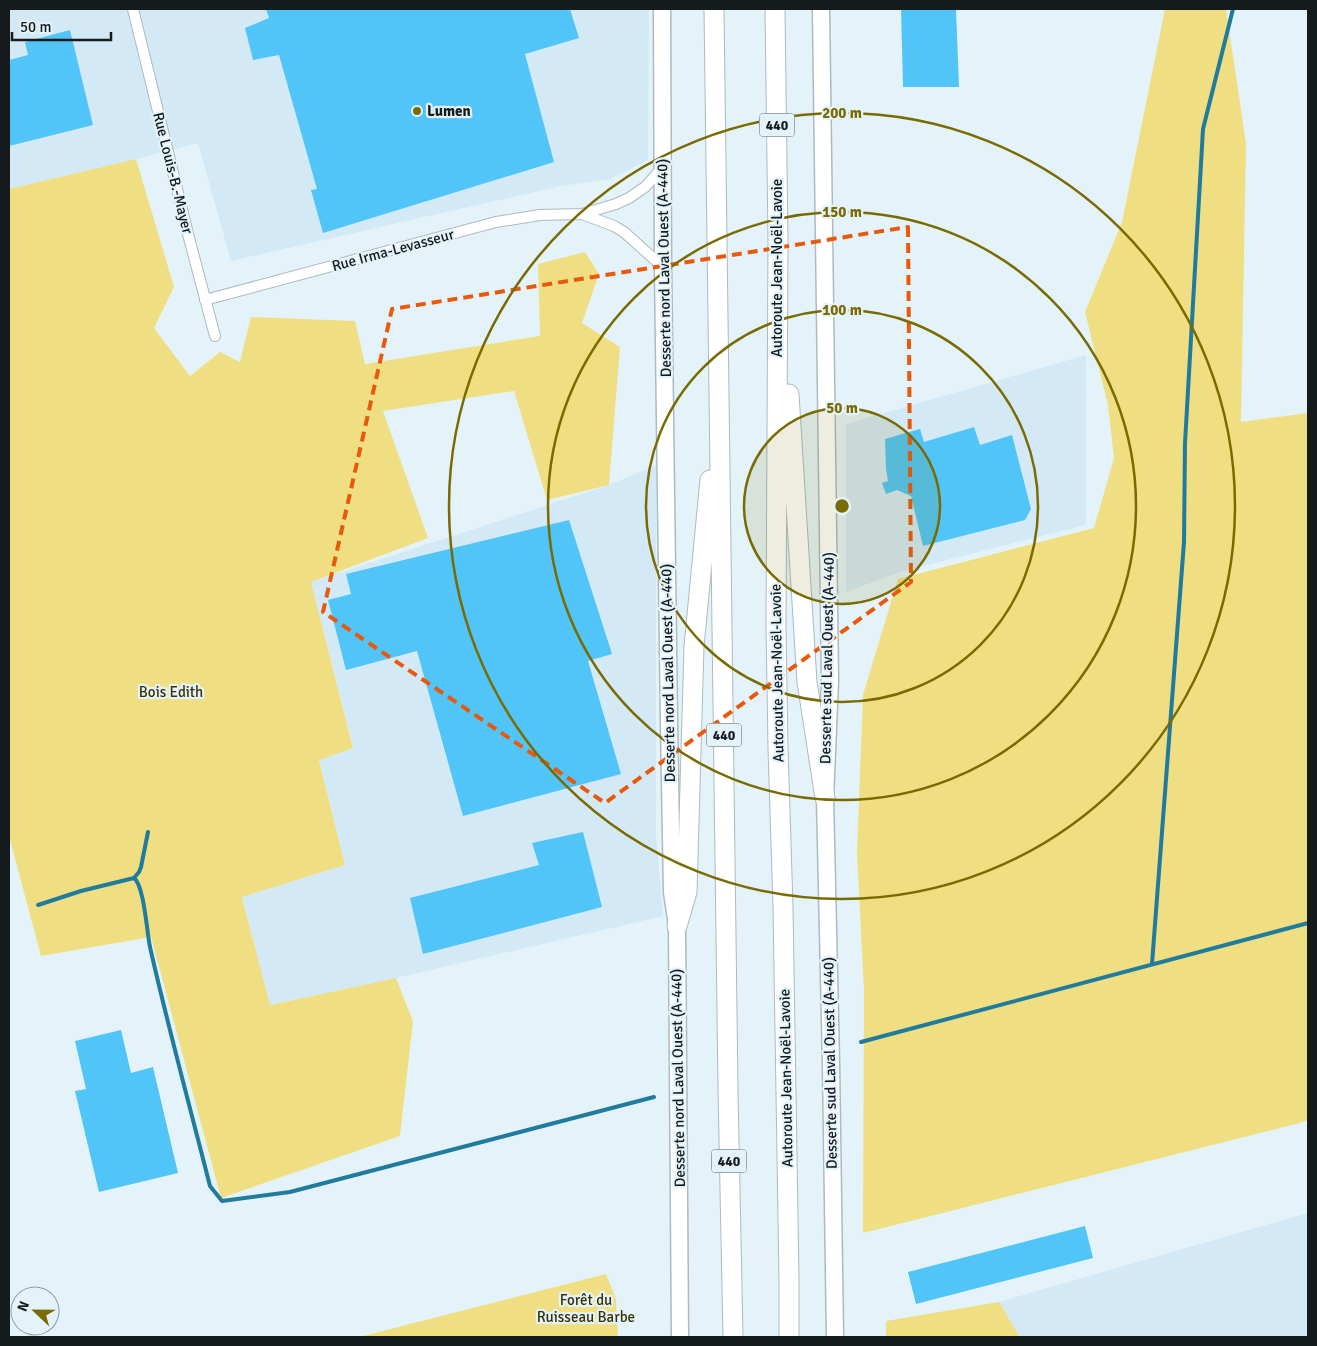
<svg xmlns="http://www.w3.org/2000/svg" width="1317" height="1346" font-family="Signika,sans-serif">
<style>
.built{fill:#d3e9f5}
.green{fill:#f0df82}
.lines{fill:none;stroke-linecap:round;stroke-linejoin:round}
.stream{stroke:#207b9d;stroke-width:4}
.building{fill:#51c5f7}
.street-casing{stroke:#acbac1;stroke-width:12}
.primary-casing{stroke:#acbac1;stroke-width:19}
.highway-casing{stroke:#acbac1;stroke-width:21}
.street{stroke:#fff;stroke-width:10}
.primary{stroke:#fff;stroke-width:16}
.highway{stroke:#fff;stroke-width:19}
.marked{fill:none;stroke:#e8590c;stroke-width:4;stroke-dasharray:10 6;stroke-linejoin:round}
.ring{fill:none;stroke:#7a6a02;stroke-width:2.5}
.poi-dot{fill:#7a6a02;stroke:#e4f3fa;stroke-width:2}
.labels{text-anchor:middle;stroke-width:4.5;stroke-linejoin:round;paint-order:stroke}
.shield{fill:#e4f3fa;stroke:#535b5f;stroke-width:1}
.shield-label{font-size:14px;font-weight:bold;fill:#151a1d}
.poi-label{font-size:15px;font-weight:bold;fill:#151a1d;stroke:#e4f3fa;text-anchor:start}
.street-label{font-size:15px;fill:#151a1d;stroke:#e4f3fa}
.park-label{font-size:15px;fill:#393103;stroke:#e4f3fa}
.centre{fill:#7a6a02;stroke:#e4f3fa;stroke-width:2.5}
.ring-label{font-size:15px;text-anchor:middle;font-weight:bold;fill:#7a6a02;stroke:#e4f3fa;stroke-width:4.5;stroke-linejoin:round;paint-order:stroke}
</style>
<rect width="100%" height="100%" fill="#e4f3fa"/>
<!-- built -->
<path class="built" d="M 9,9 L 649,9 L 648,160 L 610,179 L 561,186 L 231,261 L 198,143 L 136,159 L 9,189 Z
M 1086,355 L 1086,525 L 903,571 L 846,592 L 846,424 Z
M 656,465 L 656,834 L 663,916 L 396,978 L 270,1005 L 242,897 L 345,865 L 319,759 L 353,747 L 311,582 L 609,485 Z
M 1308,1213 L 1308,1337 L 1020,1337 L 999,1302 Z"/>
<!-- green -->
<path class="green" d="M 1165,9 L 1226,9 L 1246,143 L 1241,422 L 1308,413 L 1308,1120 L 1296,1124 L 863,1233 L 864,991 L 857,852 L 863,695 L 898,579 L 1094,528 L 1114,458 L 1108,405 L 1085,312 L 1122,222 Z
M 136,159 L 174,287 L 154,328 L 190,376 L 220,352 L 240,362 L 251,317 L 355,321 L 365,364 L 540,336 L 538,264 L 585,252 L 599,274 L 582,323 L 620,347 L 609,485 L 547,500 L 514,391 L 383,411 L 428,538 L 311,582 L 353,748 L 319,760 L 345,865 L 242,897 L 270,1005 L 396,978 L 413,1021 L 400,1136 L 221,1198 L 151,937 L 41,956 L 9,836 L 9,189 Z
M 606,1274 L 616,1299 L 618,1337 L 359,1337 Z
M 999,1302 L 1020,1337 L 886,1337 L 886,1321 Z"/>
<g class="lines">
<!-- stream -->
<path class="stream" d="M 134,878 L 139,872 L 141,867 L 148,832
M 38,905 L 81,891 L 134,878 C 144,885 147,933 150,947 C 168,1027 190,1107 210,1186 L 222,1201 L 290,1192 L 654,1097
M 1152,964 L 1184,542 L 1185,443 L 1203,129 L 1233,9
M 861,1042 L 1308,923"/>
</g>
<!-- building -->
<path class="building" d="M 266,9 L 570,9 L 579,38 L 525,54 L 554,162 L 323,233 L 311,190 L 317,189 L 279,55 L 253,60 L 245,28 L 269,18 Z
M 901,9 L 956,9 L 959,87 L 903,87 Z
M 70,30 L 93,125 L 9,146 L 9,60 L 28,55 L 25,42 Z
M 974,427 L 980,445 L 1012,435 L 1031,509 L 1025,520 L 923,546 L 911,496 L 897,490 L 886,494 L 882,483 L 888,481 L 886,468 L 885,439 L 920,429 L 924,442 Z
M 569,520 L 612,654 L 588,661 L 621,774 L 463,816 L 417,651 L 346,670 L 328,600 L 351,594 L 346,574 Z
M 583,832 L 602,907 L 423,954 L 410,898 L 539,865 L 532,843 Z
M 121,1030 L 131,1073 L 153,1067 L 178,1173 L 99,1192 L 75,1091 L 86,1089 L 75,1041 Z
M 1085,1226 L 1093,1258 L 916,1304 L 908,1272 Z"/>
<g class="lines">
<defs>
<path id="street" d="M 133,9 L 189,238 L 215,336
M 582,214 L 614,226 L 624,232 L 663,267
M 205,300 L 496,222 L 540,215 L 582,214 L 616,204 L 629,198 L 645,187 L 663,167"/>
<path id="primary" d="M 662,9 L 663,267 L 669,722 L 672,892 L 677,926 L 680,1337
M 821,9 L 830,681 L 825,798 L 831,1063 L 835,1337"/>
<path id="highway" d="M 714,9 L 728,1090 L 733,1337
M 775,9 L 778,241 L 776,626 L 778,748 L 783,907 L 789,1280 L 789,1337
M 789,394 L 807,682 L 825,798
M 677,926 L 687,892 L 694,646 L 710,480"/>
</defs>
<!-- street casing -->
<use href="#street" class="street-casing"/>
<!-- primary casing -->
<use href="#primary" class="primary-casing"/>
<!-- highway casing -->
<use href="#highway" class="highway-casing"/>
<!-- street -->
<use href="#street" class="street"/>
<!-- primary -->
<use href="#primary" class="primary"/>
<!-- highway -->
<use href="#highway" class="highway"/>
</g>
<!-- marked area -->
<path class="marked" d="M 908,227 L 911,582 L 605,803 L 323,612 L 392,309 Z"/>
<!-- distance rings -->
<circle cx="842" cy="506" r="98" fill="#7a6a02" fill-opacity=".12"/>
<g class="ring">
<circle cx="842" cy="506" r="98"/>
<circle cx="842" cy="506" r="196"/>
<circle cx="842" cy="506" r="294"/>
<circle cx="842" cy="506" r="393"/>
</g>
<!-- markers -->
<circle class="poi-dot" cx="417" cy="111" r="5"/>
<g class="labels">
<!-- shield labels -->
<g class="shield">
<rect x="759.5" y="113.5" width="35" height="23" rx="4"/>
<rect x="706.5" y="723.5" width="35" height="23" rx="4"/>
<rect x="711.5" y="1149.5" width="35" height="23" rx="4"/>
</g>
<g class="shield-label">
<text x="777" y="130">440</text>
<text x="724" y="740">440</text>
<text x="729" y="1166">440</text>
</g>
<!-- poi labels -->
<g class="poi-label">
<text x="427" y="116">Lumen</text>
</g>
<!-- street labels -->
<g class="street-label">
<text transform="translate(173 173) rotate(76)" y="5">Rue Louis-B.-Mayer</text>
<text transform="translate(393 250) rotate(-15)" y="5">Rue Irma-Levasseur</text>
<text transform="translate(664 268) rotate(-91)" y="5">Desserte nord Laval Ouest (A-440)</text>
<text transform="translate(777 268) rotate(-90)" y="5">Autoroute Jean-Noël-Lavoie</text>
<text transform="translate(827 658) rotate(-89)" y="5">Desserte sud Laval Ouest (A-440)</text>
<text transform="translate(668 673) rotate(-91)" y="5">Desserte nord Laval Ouest (A-440)</text>
<text transform="translate(777 673) rotate(-91)" y="5">Autoroute Jean-Noël-Lavoie</text>
<text transform="translate(830 1063) rotate(-91)" y="5">Desserte sud Laval Ouest (A-440)</text>
<text transform="translate(678 1078) rotate(-91)" y="5">Desserte nord Laval Ouest (A-440)</text>
<text transform="translate(786 1078) rotate(-91)" y="5">Autoroute Jean-Noël-Lavoie</text>
</g>
<!-- park labels -->
<g class="park-label">
<text x="171" y="697">Bois Edith</text>
<text x="586" y="1305">Forêt du<tspan x="586" dy="17">Ruisseau Barbe</tspan></text>
</g>
</g>
<circle cx="842" cy="506" r="8" class="centre"/>
<g class="ring-label">
<text x="842" y="118">200 m</text>
<text x="842" y="217">150 m</text>
<text x="842" y="315">100 m</text>
<text x="842" y="413">50 m</text>
</g>
<!-- border -->
<rect width="1317" height="1346" fill="none" stroke="#151a1d" stroke-width="20"/>
<!-- north arrow -->
<g transform="translate(35 1311) rotate(292)"><circle r="24" fill="#e4f3fa" stroke="#919ca2"/>
<path d="M0-4L9 19L0 12L-9 19Z" fill="#7a6a02"/>
<text y="-8" font-size="14" font-weight="bold" text-anchor="middle" fill="#151a1d">N</text>
</g>
<!-- scale -->
<path d="M12 32v8h99v-8" fill="none" stroke="#151a1d" stroke-width="2.5"/>
<text x="20" y="32" font-size="15" fill="#151a1d" stroke="#e4f3fa" stroke-width="4" paint-order="stroke">50 m</text>
</svg>
